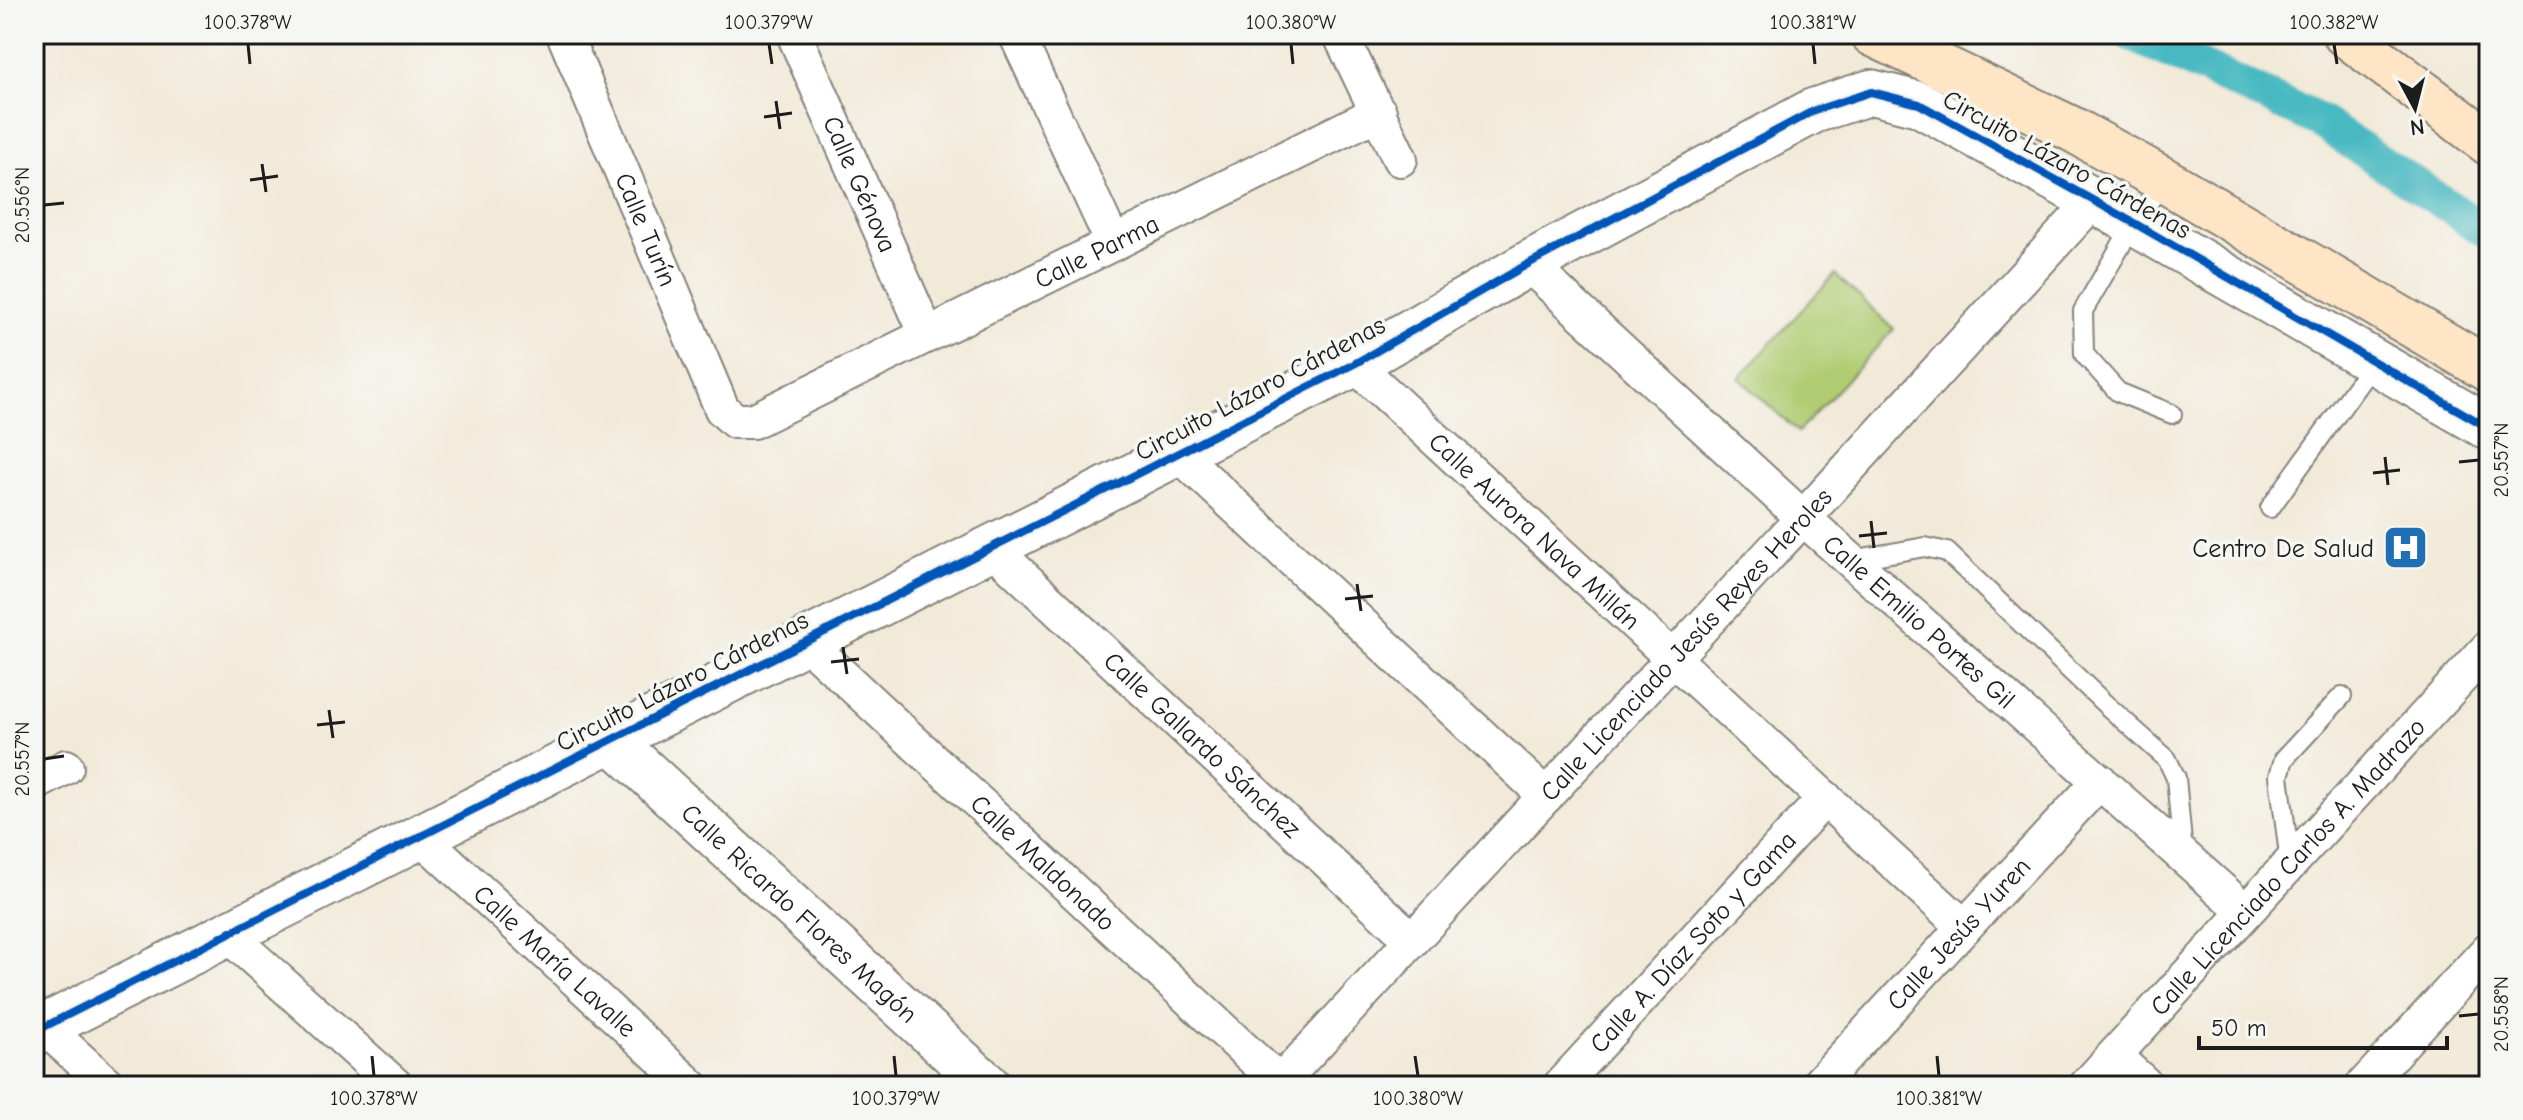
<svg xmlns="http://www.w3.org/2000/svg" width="2523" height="1120" font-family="'Comic Neue',sans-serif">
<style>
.green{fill:#b0cc73;stroke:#667448;stroke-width:2}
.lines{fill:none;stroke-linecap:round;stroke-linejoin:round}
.canal{stroke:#4ab9c1;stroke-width:34}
.service-casing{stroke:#87837a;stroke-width:22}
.minor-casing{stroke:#87837a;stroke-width:38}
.tertiary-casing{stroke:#87837a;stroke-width:48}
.secondary-casing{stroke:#87837a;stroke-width:48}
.service{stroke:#fff;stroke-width:18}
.minor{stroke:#fff;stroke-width:34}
.tertiary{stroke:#fff;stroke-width:44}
.secondary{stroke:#fde5c5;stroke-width:44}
.cycleway-casing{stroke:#f6f6f2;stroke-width:13}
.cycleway{stroke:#0057b8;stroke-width:8}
.ticks{fill:none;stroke:#1c1c1c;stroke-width:3}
.labels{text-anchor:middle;stroke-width:7;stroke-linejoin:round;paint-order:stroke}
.street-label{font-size:26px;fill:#1c1c1c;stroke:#f6f6f2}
.poi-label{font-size:26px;fill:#1c1c1c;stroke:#f6f6f2;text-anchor:end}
.neatline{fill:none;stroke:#1c1c1c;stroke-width:3}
.ticks-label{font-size:20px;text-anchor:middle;fill:#1c1c1c}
</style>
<rect width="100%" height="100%" fill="#f6f6f2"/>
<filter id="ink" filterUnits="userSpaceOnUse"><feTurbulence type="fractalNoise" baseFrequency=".0125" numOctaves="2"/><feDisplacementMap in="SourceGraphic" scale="16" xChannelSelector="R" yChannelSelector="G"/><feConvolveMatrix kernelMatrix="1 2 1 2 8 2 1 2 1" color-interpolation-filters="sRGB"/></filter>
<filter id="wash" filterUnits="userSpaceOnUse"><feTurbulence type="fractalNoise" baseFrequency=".006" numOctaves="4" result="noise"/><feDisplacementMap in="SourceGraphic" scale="32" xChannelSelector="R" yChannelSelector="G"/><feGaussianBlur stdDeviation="1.8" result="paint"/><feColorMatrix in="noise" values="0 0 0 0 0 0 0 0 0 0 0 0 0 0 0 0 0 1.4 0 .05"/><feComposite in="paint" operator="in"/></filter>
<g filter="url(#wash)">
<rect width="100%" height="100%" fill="#f2ead9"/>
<!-- green -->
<path class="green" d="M 1835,274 L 1894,329 L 1798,432 L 1739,378 Z"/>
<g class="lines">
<!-- canal -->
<path class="canal" d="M 2130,34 L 2316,119 L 2489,233"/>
</g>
</g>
<g filter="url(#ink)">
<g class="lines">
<defs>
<path id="service" d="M 2164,180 L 2134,223 L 2083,311 L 2084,354 L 2118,392 L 2172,414
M 2270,508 L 2374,362
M 1851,560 L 1925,547 L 1947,552 L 2104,703 L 2167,759 L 2176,778 L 2183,853
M 2290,863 L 2279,776 L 2284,759 L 2342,696"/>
<g id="minor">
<path id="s1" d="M 564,34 L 722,409 L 735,421 L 753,421 L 1379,112"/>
<path id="s2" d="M 794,34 L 927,335"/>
<path d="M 1016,34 L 1113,243"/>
<path d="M 1340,34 L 1400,159"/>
<path id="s3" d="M 1528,264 L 1803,518 L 2245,911"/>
<path id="s4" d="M 1354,364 L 1964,927"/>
<path d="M 1179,454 L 1546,796"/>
<path id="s5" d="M 992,548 L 1412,940"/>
<path id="s6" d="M 806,642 L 1280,1083"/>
<path d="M 34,784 L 66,767"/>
<path id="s7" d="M 420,836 L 691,1086"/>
<path d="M 227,934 L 396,1086"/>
<path d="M 44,1027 L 109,1086"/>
<path d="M 2114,1056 L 2147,1086"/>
<path id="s8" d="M 1277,1086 L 1803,518 L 2093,201"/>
<path id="s9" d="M 1560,1086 L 1825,798"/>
<path id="s10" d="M 1817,1086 L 2100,781"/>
<path id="s11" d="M 2086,1086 L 2489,647"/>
<path d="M 2363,1086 L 2489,949"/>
</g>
<g id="tertiary">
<path id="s12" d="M 611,740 L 988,1086"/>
<path d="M 34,1032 L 1354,364 L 1528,264 L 1813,111 L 1871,92 L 1919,104 L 2134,223 L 2489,428"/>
</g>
<path id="secondary" d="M 1873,34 L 2072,129 L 2164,180 L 2489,370
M 2345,34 L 2489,143"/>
</defs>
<!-- service casing -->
<use href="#service" class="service-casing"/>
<!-- minor casing -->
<use href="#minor" class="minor-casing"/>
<!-- tertiary casing -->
<use href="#tertiary" class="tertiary-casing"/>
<!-- secondary casing -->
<use href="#secondary" class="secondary-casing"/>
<!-- service -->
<use href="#service" class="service"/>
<!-- minor -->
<use href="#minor" class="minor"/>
<!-- tertiary -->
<use href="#tertiary" class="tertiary"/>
<!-- secondary -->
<use href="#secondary" class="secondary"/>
<defs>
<path id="cycleway" d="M 34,1032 L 1354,364 L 1528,264 L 1813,111 L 1871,92 L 1919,104 L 2134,223 L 2489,428"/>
</defs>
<!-- cycleway casing -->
<use href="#cycleway" class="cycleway-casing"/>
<!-- cycleway -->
<use href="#cycleway" class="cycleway"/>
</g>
</g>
<!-- ticks -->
<path class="ticks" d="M 248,44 L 250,64M 769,44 L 772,64M 1291,44 L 1293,64M 1813,44 L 1815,64M 2334,44 L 2337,64M 776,101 L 780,129M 764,117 L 792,113M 262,164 L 266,192M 250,180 L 278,176M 44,205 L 64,203M 2385,457 L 2388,485M 2459,462 L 2479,460M 2373,473 L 2400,470M 1871,521 L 1874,548M 1859,536 L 1887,533M 1357,584 L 1361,611M 1345,599 L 1373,596M 843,647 L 847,674M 831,662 L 859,659M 329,710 L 333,738M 317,725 L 345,722M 44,759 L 64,756M 2459,1016 L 2479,1014M 372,1056 L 374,1076M 894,1056 L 896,1076M 1415,1056 L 1418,1076M 1937,1056 L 1939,1076"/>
<!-- icons -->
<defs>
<symbol id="hospital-square" viewBox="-11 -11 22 22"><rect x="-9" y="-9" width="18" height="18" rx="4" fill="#1f6fb2" stroke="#f6f6f2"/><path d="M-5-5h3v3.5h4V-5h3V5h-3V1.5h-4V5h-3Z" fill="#fff"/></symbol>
</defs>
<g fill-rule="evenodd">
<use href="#hospital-square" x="2380" y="522" width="51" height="51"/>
</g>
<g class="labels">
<!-- street labels -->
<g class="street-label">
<text transform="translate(2067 164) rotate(29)" y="9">Circuito Lázaro Cárdenas</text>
<text dy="9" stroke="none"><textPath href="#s2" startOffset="164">Calle Génova</textPath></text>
<text dy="9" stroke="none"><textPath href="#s1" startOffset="212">Calle Turín</textPath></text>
<text dy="9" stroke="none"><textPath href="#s1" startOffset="826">Calle Parma</textPath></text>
<text transform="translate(1260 388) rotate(-28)" y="9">Circuito Lázaro Cárdenas</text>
<text dy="9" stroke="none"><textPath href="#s4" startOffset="246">Calle Aurora Nava Millán</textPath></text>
<text dy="9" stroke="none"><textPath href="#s3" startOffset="530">Calle Emilio Portes Gil</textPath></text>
<text dy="9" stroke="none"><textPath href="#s8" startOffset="602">Calle Licenciado Jesús Reyes Heroles</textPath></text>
<text transform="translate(682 681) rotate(-27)" y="9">Circuito Lázaro Cárdenas</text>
<text dy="9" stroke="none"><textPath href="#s5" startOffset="288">Calle Gallardo Sánchez</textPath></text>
<text dy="9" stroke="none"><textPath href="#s6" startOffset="324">Calle Maldonado</textPath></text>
<text dy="9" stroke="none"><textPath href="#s11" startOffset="298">Calle Licenciado Carlos A. Madrazo</textPath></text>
<text dy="9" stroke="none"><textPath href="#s12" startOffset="256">Calle Ricardo Flores Magón</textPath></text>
<text dy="9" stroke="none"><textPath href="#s10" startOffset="208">Calle Jesús Yuren</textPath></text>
<text dy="9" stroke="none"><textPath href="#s9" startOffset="196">Calle A. Díaz Soto y Gama</textPath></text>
<text dy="9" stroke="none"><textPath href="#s7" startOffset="184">Calle María Lavalle</textPath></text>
</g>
<!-- poi labels -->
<g class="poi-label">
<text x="2374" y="557">Centro De Salud</text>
</g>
</g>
<!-- margin -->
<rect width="2523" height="1120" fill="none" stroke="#f6f6f2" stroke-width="88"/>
<!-- north arrow -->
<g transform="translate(2415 108) rotate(173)" stroke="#f6f6f2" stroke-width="6" paint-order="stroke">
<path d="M0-6L14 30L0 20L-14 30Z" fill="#1c1c1c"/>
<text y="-12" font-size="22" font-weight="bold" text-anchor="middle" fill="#1c1c1c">N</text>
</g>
<!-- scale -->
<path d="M2199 1036v12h248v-12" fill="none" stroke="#1c1c1c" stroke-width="4"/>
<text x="2211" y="1036" font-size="24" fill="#1c1c1c" stroke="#f6f6f2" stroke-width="6" paint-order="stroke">50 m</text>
<rect x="44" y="44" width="2435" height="1032" class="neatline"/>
<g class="ticks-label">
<text x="248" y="29">100.378°W</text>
<text x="769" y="29">100.379°W</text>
<text x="1291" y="29">100.380°W</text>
<text x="1813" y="29">100.381°W</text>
<text x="2334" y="29">100.382°W</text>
<text transform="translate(22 205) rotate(-90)" y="7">20.556°N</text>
<text transform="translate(2501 460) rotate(-90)" y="7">20.557°N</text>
<text transform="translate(22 759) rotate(-90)" y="7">20.557°N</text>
<text transform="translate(2501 1014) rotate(-90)" y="7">20.558°N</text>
<text x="374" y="1105">100.378°W</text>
<text x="896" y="1105">100.379°W</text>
<text x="1418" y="1105">100.380°W</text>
<text x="1939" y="1105">100.381°W</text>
</g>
</svg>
